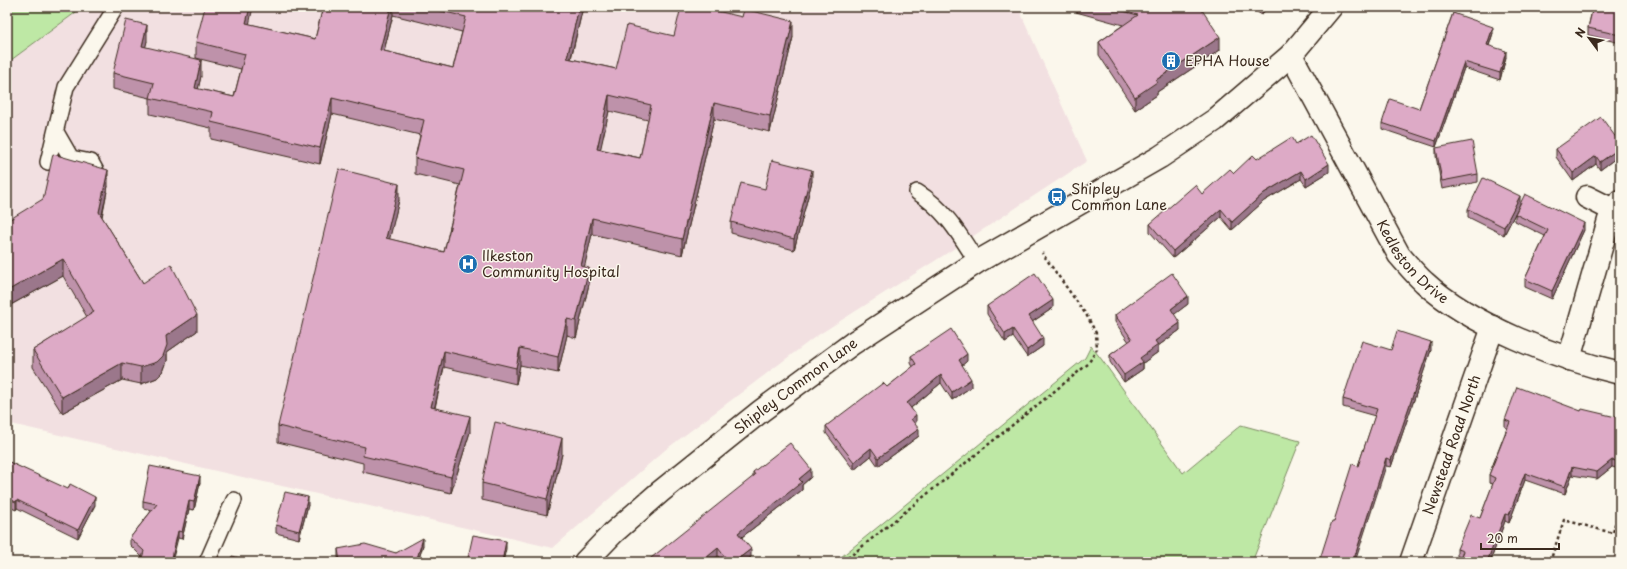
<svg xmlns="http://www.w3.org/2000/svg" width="1627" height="569" font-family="'Playpen Sans',sans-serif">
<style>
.built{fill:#f2e0e1}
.green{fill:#bee8a5;stroke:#7c8962}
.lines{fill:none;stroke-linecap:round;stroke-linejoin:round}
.lane-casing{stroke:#3b2a1e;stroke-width:18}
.street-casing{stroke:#3b2a1e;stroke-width:25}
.secondary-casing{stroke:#3b2a1e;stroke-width:25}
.path{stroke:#3b2a1e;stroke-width:2.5;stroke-dasharray:3 3;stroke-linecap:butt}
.lane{stroke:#fbf7ec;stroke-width:15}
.street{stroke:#fbf7ec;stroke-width:22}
.secondary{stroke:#fbf7ec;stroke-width:22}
.wall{fill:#be92aa;stroke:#3b2a1e;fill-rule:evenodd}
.shaded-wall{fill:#9b778b;stroke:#3b2a1e}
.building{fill:#ddaac6;stroke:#3b2a1e;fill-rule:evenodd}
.labels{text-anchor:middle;stroke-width:3;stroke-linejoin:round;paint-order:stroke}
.poi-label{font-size:14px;fill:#3b2a1e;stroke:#fbf7ec;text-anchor:start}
.street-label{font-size:14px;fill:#3b2a1e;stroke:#fbf7ec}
</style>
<rect width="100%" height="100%" fill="#fbf7ec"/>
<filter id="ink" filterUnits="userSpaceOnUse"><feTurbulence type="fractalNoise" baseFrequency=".025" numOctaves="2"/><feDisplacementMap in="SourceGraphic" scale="8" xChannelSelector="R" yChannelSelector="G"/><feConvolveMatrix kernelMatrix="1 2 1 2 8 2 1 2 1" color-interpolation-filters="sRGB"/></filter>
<g filter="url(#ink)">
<!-- built -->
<path class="built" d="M 83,7 L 1018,7 L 1087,161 L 952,250 L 815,337 L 665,450 L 553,548 L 7,423 L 7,63 Z"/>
<!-- green -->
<path class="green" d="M 7,7 L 83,7 L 7,63 Z
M 1091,346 L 1102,360 L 1183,473 L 1241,425 L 1300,441 L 1252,562 L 835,562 L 1085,358 Z"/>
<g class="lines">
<defs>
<path id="lane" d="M 56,132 L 71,158 L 91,162 L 98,175
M 48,162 L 66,87 L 116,7
M 917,192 C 945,209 960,235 977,262
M 207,562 L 234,500"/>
<g id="street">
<path id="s1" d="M 1291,55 L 1399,255 C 1407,264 1415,274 1424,282 C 1470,325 1559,359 1620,373"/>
<path d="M 1587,197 L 1613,210"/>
<path d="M 1569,359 L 1609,220 L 1620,201"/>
<path id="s2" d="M 1411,562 L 1493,327"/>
</g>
<g id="secondary">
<path id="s3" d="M 585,562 L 613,533 L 660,492 L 761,411 L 853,343 L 977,262 L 1160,157 L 1215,120 L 1291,55 L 1331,7"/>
</g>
</defs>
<!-- lane casing -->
<use href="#lane" class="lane-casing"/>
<!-- street casing -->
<use href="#street" class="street-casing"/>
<!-- secondary casing -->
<use href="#secondary" class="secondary-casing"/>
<!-- path -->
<path class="path" d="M 843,562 L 1088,364 L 1097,349 L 1096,333 L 1087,316 L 1042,253
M 1550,562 L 1564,520 L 1613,533 L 1620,503"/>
<!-- lane -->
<use href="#lane" class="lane"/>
<!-- street -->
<use href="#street" class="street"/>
<!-- secondary -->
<use href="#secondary" class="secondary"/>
</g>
<!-- wall -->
<path class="wall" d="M 323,7 L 583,7 L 571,59 L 616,69 L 674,36 L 793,37 L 770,132 L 714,119 L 682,255 L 592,234 L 584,267 L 589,284 L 576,338 L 567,335 L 558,373 L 520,365 L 516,384 L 444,367 L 435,408 L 470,432 L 451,493 L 363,472 L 363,463 L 278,442 L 278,426 L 399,200 L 389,239 L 444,252 L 460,185 L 415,174 L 415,158 L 420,135 L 332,114 L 320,164 L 211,139 L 211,128 L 150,114 L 150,98 L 113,89 L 113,73 L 147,41 L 145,47 L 201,76 L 198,89 L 234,97 L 241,69 L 196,58 L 196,42 L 249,24 L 315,39 ZM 393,15 L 462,32 L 453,68 L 384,51 ZM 609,111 L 648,120 L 640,158 L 600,149 Z
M 1076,7 L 1200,7 L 1220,50 L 1157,92 L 1157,95 L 1135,110 L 1099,55 L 1099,42 L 1123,25 L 1076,12 Z
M 1249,7 L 1266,7 L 1262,15 Z
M 1580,7 L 1620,7 L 1620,43 L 1588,35 L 1588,28 L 1592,10 Z
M 1453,13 L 1493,33 L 1489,46 L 1506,57 L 1500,80 L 1464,68 L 1436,147 L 1382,129 L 1382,123 L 1419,109 Z
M 1620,143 L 1620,155 L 1600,170 L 1596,164 L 1573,181 L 1556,157 L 1556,149 Z
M 1296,144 L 1329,172 L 1306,186 L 1301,179 L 1264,201 L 1232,230 L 1221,217 L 1173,258 L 1150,232 L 1150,224 L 1202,194 L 1234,173 L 1257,159 Z
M 1436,148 L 1478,174 L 1478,182 L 1442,189 L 1436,156 Z
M 812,181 L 794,250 L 731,233 L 731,222 L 765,189 Z
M 108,186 L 102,217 L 143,283 L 197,331 L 167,352 L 167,361 L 163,372 L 157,378 L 141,384 L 122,380 L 62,413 L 33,367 L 33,350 L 87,317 L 63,276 L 7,307 Z
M 1520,204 L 1504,235 L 1468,217 L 1468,209 Z
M 1515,214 L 1584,230 L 1552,299 L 1525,287 L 1525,279 L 1545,236 L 1515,221 Z
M 1620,293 L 1620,313 L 1617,312 L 1617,304 Z
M 1188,304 L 1174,314 L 1180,330 L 1158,346 L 1158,352 L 1143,363 L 1143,369 L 1124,382 L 1110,362 L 1110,355 L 1129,342 L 1115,322 L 1115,315 Z
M 987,306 L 1053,308 L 1032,322 L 1043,346 L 1027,357 L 1013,337 L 1005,342 L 987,314 Z
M 1391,350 L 1431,350 L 1391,467 L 1386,466 L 1334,521 L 1358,466 L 1375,416 L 1343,407 L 1343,399 Z
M 911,356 L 967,361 L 962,365 L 971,387 L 952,400 L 941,383 L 911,408 L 916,422 L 915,424 L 919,436 L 878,466 L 871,456 L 854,470 L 826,433 L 826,426 L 887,387 L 913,367 L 911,363 Z
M 1581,411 L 1620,418 L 1620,469 L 1612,467 L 1597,479 L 1572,475 L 1565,494 L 1525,480 L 1509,523 L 1505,521 L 1490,562 L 1459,562 L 1461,558 L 1457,556 L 1457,549 L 1480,518 L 1493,484 L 1489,483 L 1489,475 L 1507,428 L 1505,427 L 1505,420 Z
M 562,454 L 547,515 L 482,500 L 482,483 Z
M 7,461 L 95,505 L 78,538 L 17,508 L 16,510 L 7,506 Z
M 753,472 L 811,477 L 802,485 L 802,490 L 742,537 L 751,557 L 744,562 L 723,562 L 718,556 L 711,562 L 753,477 Z
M 200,483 L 194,510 L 189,509 L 182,539 L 178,538 L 142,557 L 130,545 L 130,538 L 152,510 L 143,508 L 143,501 Z
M 308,505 L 299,539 L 276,533 L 276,525 Z
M 423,545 L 418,562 L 339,562 L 338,557 L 338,549 L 396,553 Z"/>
<!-- shaded-wall -->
<path class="shaded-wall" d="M 250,7 L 253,7 L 246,39 L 246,23 Z
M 391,7 L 393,7 L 393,15 L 380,66 L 380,50 Z
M 579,7 L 583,7 L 567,74 L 567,58 Z
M 1262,7 L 1266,7 L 1262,15 Z
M 793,21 L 793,37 L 770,132 L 770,116 Z
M 147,25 L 147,41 L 142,63 L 142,46 Z
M 1493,27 L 1493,33 L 1487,51 L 1487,45 Z
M 1220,37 L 1220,50 L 1157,92 L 1157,95 L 1135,110 L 1135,97 L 1156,80 Z
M 1506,51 L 1506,57 L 1500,80 L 1500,73 Z
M 201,60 L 201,76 L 195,104 L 195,88 Z
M 1464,62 L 1464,68 L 1436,147 L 1436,141 Z
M 609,95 L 609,111 L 597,165 L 597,149 Z
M 332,98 L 332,114 L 320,164 L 320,148 Z
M 714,103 L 714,119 L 682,255 L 682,239 Z
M 1620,148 L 1620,155 L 1600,170 L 1600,162 Z
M 1596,156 L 1596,164 L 1573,181 L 1573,173 Z
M 1329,164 L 1329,172 L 1306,186 L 1306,179 Z
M 108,170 L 108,186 L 99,229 L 99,212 Z
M 812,170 L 812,181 L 794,250 L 794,239 Z
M 1301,171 L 1301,179 L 1264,201 L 1232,230 L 1232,222 L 1264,193 Z
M 399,184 L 399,200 L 386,254 L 386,238 Z
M 1520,196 L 1520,204 L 1504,235 L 1504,227 Z
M 1221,209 L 1221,217 L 1173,258 L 1173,251 Z
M 592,218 L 592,234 L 581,282 L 581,266 Z
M 1584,223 L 1584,230 L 1552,299 L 1552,291 Z
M 63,259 L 63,276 L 7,307 L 7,291 Z
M 589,268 L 589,284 L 576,338 L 576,321 Z
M 1188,296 L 1188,304 L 1171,317 L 1171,309 Z
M 1053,300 L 1053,308 L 1029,324 L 1029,316 Z
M 197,315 L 197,331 L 167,352 L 167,361 L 163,372 L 157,378 L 141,384 L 141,367 L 166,336 Z
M 567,319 L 567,335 L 558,373 L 558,357 Z
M 1180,323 L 1180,330 L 1158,346 L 1158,352 L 1143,363 L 1143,369 L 1124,382 L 1124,375 L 1155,341 Z
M 1013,329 L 1013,337 L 1005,342 L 1005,334 Z
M 1043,338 L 1043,346 L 1027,357 L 1027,350 Z
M 1431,342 L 1431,350 L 1391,467 L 1391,460 Z
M 520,348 L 520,365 L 516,384 L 516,368 Z
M 444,351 L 444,367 L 431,423 L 431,407 Z
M 967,354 L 967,361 L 959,368 L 959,360 Z
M 122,363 L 122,380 L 62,413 L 62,397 Z
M 941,375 L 941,383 L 907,411 L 907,403 Z
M 971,379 L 971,387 L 952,400 L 952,392 Z
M 916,415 L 916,422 L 911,427 L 911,419 Z
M 470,416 L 470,432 L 451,493 L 451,477 Z
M 919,429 L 919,436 L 878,466 L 878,458 Z
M 562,438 L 562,454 L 547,515 L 547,499 Z
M 871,448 L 871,456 L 854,470 L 854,462 Z
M 1386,458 L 1386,466 L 1355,562 L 1353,562 Z
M 1612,460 L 1612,467 L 1597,479 L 1597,472 Z
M 1572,467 L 1572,475 L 1565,494 L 1565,487 Z
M 811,469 L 811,477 L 802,485 L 802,490 L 738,540 L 738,533 L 799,479 Z
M 1525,473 L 1525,480 L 1509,523 L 1509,515 Z
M 200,476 L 200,483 L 194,510 L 194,502 Z
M 95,497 L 95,505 L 78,538 L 78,530 Z
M 308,497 L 308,505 L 299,539 L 299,531 Z
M 17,500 L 17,508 L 16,510 L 16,502 Z
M 189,501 L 189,509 L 182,539 L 182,532 Z
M 1505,514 L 1505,521 L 1490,562 L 1487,562 Z
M 178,531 L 178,538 L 172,562 L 171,562 Z
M 423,538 L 423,545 L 418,562 L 416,562 Z
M 506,541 L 506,549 L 503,562 L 502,562 Z
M 718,548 L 718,556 L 711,562 L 701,562 Z
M 751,549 L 751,557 L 744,562 L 734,562 Z"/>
<!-- building -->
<path class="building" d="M 205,7 L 250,7 L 246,23 L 315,39 L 323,7 L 391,7 L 380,50 L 453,68 L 466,17 L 425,7 L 579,7 L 567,58 L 616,69 L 627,25 L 674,36 L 681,7 L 700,7 L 742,17 L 744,9 L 793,21 L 770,116 L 714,103 L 682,239 L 592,218 L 581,266 L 589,268 L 576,321 L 567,319 L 558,357 L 520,348 L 516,368 L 444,351 L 431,407 L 470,416 L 451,477 L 363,456 L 365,447 L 278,426 L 339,169 L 399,184 L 386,238 L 444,252 L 464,170 L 415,158 L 424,120 L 332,98 L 320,148 L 211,122 L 213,112 L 150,98 L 154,83 L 113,73 L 126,20 L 147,25 L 142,46 L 201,60 L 195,88 L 234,97 L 245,54 L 196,42 ZM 609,95 L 651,105 L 640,158 L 597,149 Z
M 1107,7 L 1200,7 L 1220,37 L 1156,80 L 1157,82 L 1135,97 L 1099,42 L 1138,15 Z
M 1593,7 L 1620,7 L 1620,35 L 1588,28 Z
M 1453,13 L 1493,27 L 1487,45 L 1506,51 L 1500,73 L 1464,62 L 1436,141 L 1382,123 L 1390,99 L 1419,109 Z
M 1601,117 L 1620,143 L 1620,148 L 1600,162 L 1596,156 L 1573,173 L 1556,149 Z
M 1311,135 L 1329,164 L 1306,179 L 1301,171 L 1264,193 L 1232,222 L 1221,209 L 1173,251 L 1150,224 L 1195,185 L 1202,194 L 1230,169 L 1234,173 L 1253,155 L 1257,159 L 1292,137 L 1296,144 Z
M 1472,141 L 1478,174 L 1442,181 L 1436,148 Z
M 53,154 L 108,170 L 99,212 L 143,283 L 171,264 L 197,315 L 166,336 L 167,345 L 163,356 L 157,362 L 141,367 L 122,363 L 62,397 L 33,350 L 94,312 L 63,259 L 7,291 L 7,221 L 43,199 Z
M 772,160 L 812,170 L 794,239 L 731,222 L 741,183 L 765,189 Z
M 1483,178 L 1520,196 L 1504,227 L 1468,209 Z
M 1525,194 L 1584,223 L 1552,291 L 1525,279 L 1548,230 L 1515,214 Z
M 1035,273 L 1053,300 L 1029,316 L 1043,338 L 1027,350 L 1013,329 L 1005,334 L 987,306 Z
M 1172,273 L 1188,296 L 1171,309 L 1180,323 L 1155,341 L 1158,345 L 1140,358 L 1143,362 L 1124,375 L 1110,355 L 1132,339 L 1115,315 Z
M 1620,293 L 1620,305 L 1617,304 Z
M 951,329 L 967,354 L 959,360 L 971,379 L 952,392 L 941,375 L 907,403 L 916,415 L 911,419 L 919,429 L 878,458 L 871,448 L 854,462 L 826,426 L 883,383 L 887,387 L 916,364 L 911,356 Z
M 1397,331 L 1431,342 L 1391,460 L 1386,458 L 1353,562 L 1319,562 L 1332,521 L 1334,521 L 1352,464 L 1358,466 L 1377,409 L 1343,399 L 1362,341 L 1391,350 Z
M 1517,387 L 1581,411 L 1582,409 L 1620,418 L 1620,462 L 1612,460 L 1597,472 L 1572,467 L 1565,487 L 1525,473 L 1509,515 L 1505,514 L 1487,562 L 1459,562 L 1463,551 L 1457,549 L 1471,515 L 1480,518 L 1495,478 L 1489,475 L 1510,422 L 1505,420 Z
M 495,422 L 562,438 L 547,499 L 482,483 Z
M 790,443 L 811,469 L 799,479 L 802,482 L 738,533 L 751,549 L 734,562 L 729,562 L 718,548 L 701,562 L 646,562 L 755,475 L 753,472 Z
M 7,461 L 68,489 L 70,484 L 95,497 L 78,530 L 17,500 L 16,502 L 7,498 Z
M 150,466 L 200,476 L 194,502 L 189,501 L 182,532 L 178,531 L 171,562 L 141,562 L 144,551 L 130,538 L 157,504 L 143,501 Z
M 285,492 L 308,497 L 299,531 L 276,525 Z
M 473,535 L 506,541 L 502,562 L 467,562 Z
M 423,538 L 416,562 L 340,562 L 338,549 L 365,544 L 396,553 Z
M 232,556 L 256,562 L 230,562 Z"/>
</g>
<!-- icons -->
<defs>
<symbol id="building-disc" viewBox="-11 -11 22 22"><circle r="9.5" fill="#1f6fb2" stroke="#fbf7ec"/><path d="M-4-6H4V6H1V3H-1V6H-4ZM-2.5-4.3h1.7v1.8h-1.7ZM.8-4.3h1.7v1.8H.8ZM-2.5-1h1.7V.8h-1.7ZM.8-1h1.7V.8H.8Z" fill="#fff"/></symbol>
<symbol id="bus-disc" viewBox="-11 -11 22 22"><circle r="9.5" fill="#1f6fb2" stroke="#fbf7ec"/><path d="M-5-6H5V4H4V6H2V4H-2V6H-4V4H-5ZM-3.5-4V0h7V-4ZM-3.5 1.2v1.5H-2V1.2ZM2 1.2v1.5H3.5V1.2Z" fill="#fff"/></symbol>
<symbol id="hospital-disc" viewBox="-11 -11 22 22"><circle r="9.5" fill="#1f6fb2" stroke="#fbf7ec"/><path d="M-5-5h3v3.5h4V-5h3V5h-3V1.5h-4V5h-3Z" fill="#fff"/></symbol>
</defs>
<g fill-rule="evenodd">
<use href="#building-disc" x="1160" y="50" width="22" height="22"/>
<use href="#bus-disc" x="1046" y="186" width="22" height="22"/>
<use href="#hospital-disc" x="457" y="253" width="22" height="22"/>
</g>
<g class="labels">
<!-- poi labels -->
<g class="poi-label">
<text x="1185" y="66">EPHA House</text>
<text x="1071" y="194">Shipley<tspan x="1071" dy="16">Common Lane</tspan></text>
<text x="482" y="261">Ilkeston<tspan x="482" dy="16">Community Hospital</tspan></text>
</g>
<!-- street labels -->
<g class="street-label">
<text dy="5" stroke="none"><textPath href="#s1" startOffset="241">Kedleston Drive</textPath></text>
<text dy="5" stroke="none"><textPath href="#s3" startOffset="275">Shipley Common Lane</textPath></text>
<text dy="5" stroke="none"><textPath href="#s2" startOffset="124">Newstead Road North</textPath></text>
</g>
</g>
<!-- margin -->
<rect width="1627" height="569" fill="none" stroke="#fbf7ec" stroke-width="24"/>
<rect x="12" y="12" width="1603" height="545" fill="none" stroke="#3b2a1e" stroke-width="1.5" filter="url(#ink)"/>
<!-- north arrow -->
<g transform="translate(1589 38) rotate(302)" stroke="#fbf7ec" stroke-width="3" paint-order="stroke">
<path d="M0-3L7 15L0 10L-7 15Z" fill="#3b2a1e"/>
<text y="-6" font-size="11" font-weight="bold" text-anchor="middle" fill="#3b2a1e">N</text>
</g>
<!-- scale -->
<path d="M1481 543v6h78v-6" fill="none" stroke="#3b2a1e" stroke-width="2"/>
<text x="1487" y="543" font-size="12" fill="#3b2a1e" stroke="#fbf7ec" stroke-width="3" paint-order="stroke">20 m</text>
</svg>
